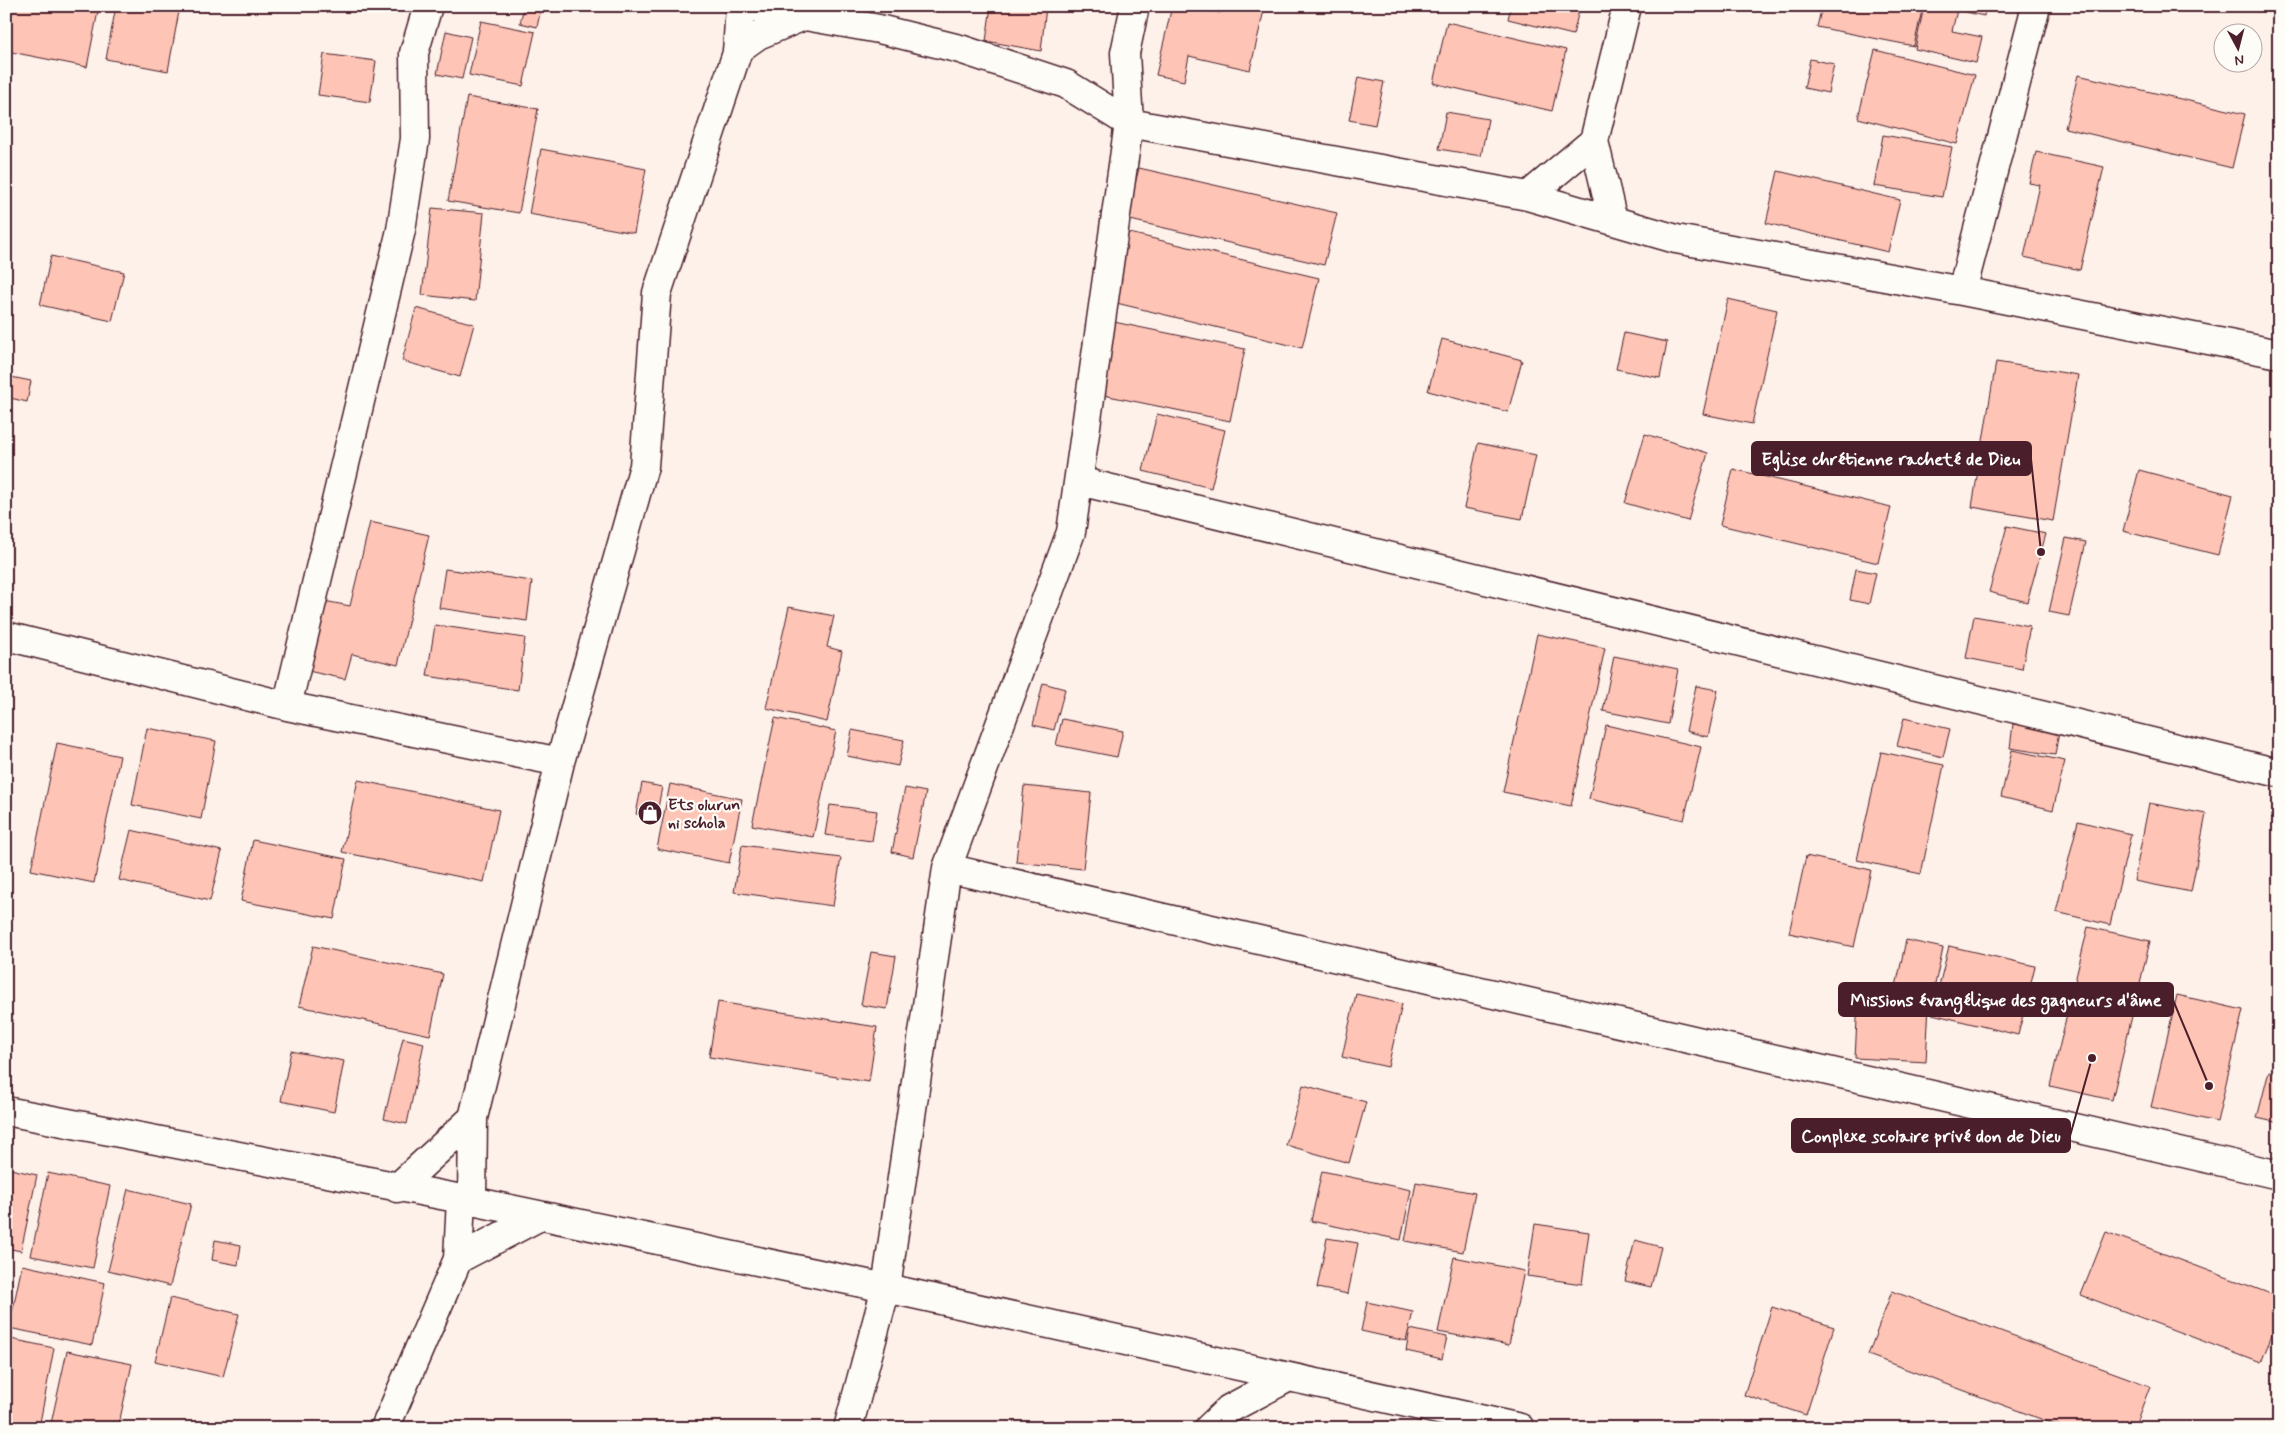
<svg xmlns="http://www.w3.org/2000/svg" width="2285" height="1434" font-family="Mynerve,sans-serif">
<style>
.building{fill:#fec4b5;stroke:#4a1f2b}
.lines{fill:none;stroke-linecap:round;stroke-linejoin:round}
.minor-casing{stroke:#4a1f2b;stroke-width:31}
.minor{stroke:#fdfcf7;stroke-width:28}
.labels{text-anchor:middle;stroke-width:4.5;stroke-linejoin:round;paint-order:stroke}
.poi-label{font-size:16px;font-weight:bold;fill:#4a1f2b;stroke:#fdfcf7;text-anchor:start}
.leader{fill:none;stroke:#4a1f2b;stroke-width:2}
.callout-dot{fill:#4a1f2b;stroke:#fdfcf7;stroke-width:2}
.callout{fill:#4a1f2b;stroke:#4a1f2b;stroke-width:2}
.callout-label{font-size:18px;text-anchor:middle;font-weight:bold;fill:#fff}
</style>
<rect width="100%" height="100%" fill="#fdf1ea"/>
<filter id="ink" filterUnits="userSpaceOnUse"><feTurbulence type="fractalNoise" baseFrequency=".02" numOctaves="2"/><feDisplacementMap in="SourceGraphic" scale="10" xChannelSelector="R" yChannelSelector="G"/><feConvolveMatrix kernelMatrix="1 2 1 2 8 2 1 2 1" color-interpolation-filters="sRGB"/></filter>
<g filter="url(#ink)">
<!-- building -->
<path class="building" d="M 13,6 L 99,6 L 87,67 L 6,51 Z
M 116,6 L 180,6 L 168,71 L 106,59 Z
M 524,6 L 541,9 L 537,27 L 520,23 Z
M 991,6 L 1046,7 L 1041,51 L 986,41 Z
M 1172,6 L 1212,6 L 1211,11 L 1220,13 L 1222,6 L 1265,6 L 1250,70 L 1189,56 L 1184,81 L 1156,75 Z
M 1511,6 L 1580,6 L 1573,35 L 1508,19 Z
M 1822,6 L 1923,6 L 1914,46 L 1817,27 Z
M 1924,6 L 1986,6 L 1984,16 L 1957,10 L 1952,31 L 1982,37 L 1976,63 L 1915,49 Z
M 481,21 L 535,32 L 523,86 L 469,75 Z
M 1447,22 L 1566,50 L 1552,111 L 1433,83 Z
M 446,31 L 471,37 L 462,79 L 437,74 Z
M 1875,50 L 1975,75 L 1957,144 L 1858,118 Z
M 324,54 L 376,61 L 370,102 L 318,95 Z
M 1810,59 L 1834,64 L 1828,93 L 1804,88 Z
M 2078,75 L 2245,114 L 2232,168 L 2065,128 Z
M 1358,77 L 1384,82 L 1375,125 L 1349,120 Z
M 467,97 L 538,109 L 519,213 L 448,201 Z
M 1446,112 L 1488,119 L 1481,156 L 1439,149 Z
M 1883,135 L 1952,147 L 1942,197 L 1874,186 Z
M 541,149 L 646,169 L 634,233 L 529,214 Z
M 2036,152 L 2104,167 L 2080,270 L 2024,257 L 2040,185 L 2029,183 Z
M 1139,168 L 1337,213 L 1324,265 L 1126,219 Z
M 1778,171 L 1900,200 L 1888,252 L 1766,223 Z
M 432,208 L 484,213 L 475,301 L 422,295 Z
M 1121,231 L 1319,278 L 1302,348 L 1104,300 Z
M 51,256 L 124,272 L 112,321 L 40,305 Z
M 1728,299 L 1777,310 L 1752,424 L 1703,414 Z
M 416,308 L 474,324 L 460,377 L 402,361 Z
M 1104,320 L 1245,349 L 1230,421 L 1089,392 Z
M 1624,333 L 1667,342 L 1660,378 L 1616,369 Z
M 1442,339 L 1522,360 L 1508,412 L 1428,391 Z
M 1996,362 L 2078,375 L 2053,521 L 1972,507 Z
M 6,376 L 31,381 L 27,402 L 6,397 Z
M 1157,414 L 1225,430 L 1211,488 L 1143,471 Z
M 1645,434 L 1708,453 L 1688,521 L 1625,503 Z
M 1478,443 L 1536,455 L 1522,519 L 1464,508 Z
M 1733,469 L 1891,507 L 1878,563 L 1720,525 Z
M 2139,470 L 2233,495 L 2218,555 L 2123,531 Z
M 370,522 L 429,535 L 398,665 L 352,654 L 345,679 L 308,671 L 324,601 L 350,606 Z
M 2007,526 L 2046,534 L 2027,602 L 1989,592 Z
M 2066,538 L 2086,542 L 2069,616 L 2049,612 Z
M 445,569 L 532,581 L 527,621 L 439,608 Z
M 1856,569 L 1876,573 L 1869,604 L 1850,600 Z
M 789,607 L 834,616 L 827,647 L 842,651 L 827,722 L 766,708 Z
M 1974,616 L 2030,626 L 2022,669 L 1966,658 Z
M 435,625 L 525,638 L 518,690 L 427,676 Z
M 1537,634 L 1605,648 L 1571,806 L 1503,792 Z
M 1614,656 L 1678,669 L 1668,724 L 1603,711 Z
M 1043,683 L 1065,689 L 1054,730 L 1033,725 Z
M 1696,686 L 1718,690 L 1708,737 L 1686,731 Z
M 775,718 L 836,731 L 813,837 L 752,825 Z
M 1904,718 L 1950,729 L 1943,757 L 1897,746 Z
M 1062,719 L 1123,731 L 1117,757 L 1056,745 Z
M 2013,724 L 2059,731 L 2055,755 L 2010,748 Z
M 1606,725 L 1701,747 L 1684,820 L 1589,799 Z
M 147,728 L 216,741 L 201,819 L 132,805 Z
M 852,730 L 904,740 L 898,766 L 847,756 Z
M 57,743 L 120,756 L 94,883 L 31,870 Z
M 2012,750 L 2065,761 L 2053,810 L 2001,797 Z
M 1881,752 L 1944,765 L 1921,874 L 1857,860 Z
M 358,780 L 499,810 L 484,882 L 342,852 Z
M 642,783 L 662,787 L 656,818 L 636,814 Z
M 670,784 L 742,799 L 729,863 L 657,849 Z
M 1024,786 L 1091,793 L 1083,869 L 1016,862 Z
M 905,788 L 926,792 L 913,857 L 892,852 Z
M 2149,803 L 2206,814 L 2191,892 L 2134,881 Z
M 830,805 L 877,811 L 872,841 L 825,835 Z
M 2078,821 L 2131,834 L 2110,925 L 2056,912 Z
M 131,830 L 222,851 L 210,901 L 119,880 Z
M 253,840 L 346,859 L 334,919 L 241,901 Z
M 742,845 L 841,858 L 833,906 L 734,892 Z
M 1806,856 L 1871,870 L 1854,947 L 1789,933 Z
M 2088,927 L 2150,941 L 2112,1100 L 2050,1086 Z
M 1906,940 L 1943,948 L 1932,998 L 1895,991 Z
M 313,946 L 443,974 L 430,1035 L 299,1006 Z
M 1949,946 L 2035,966 L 2018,1035 L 1932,1014 Z
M 871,952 L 896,956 L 887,1009 L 861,1005 Z
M 1356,994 L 1402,1004 L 1388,1067 L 1342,1057 Z
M 2177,995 L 2243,1010 L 2217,1122 L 2151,1107 Z
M 1858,1000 L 1929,1005 L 1926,1062 L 1855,1058 Z
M 718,1002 L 877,1027 L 869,1082 L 709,1057 Z
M 403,1038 L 424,1043 L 407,1124 L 384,1119 Z
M 291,1051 L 344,1061 L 334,1112 L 281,1101 Z
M 2269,1071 L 2279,1073 L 2279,1123 L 2257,1118 Z
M 1303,1085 L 1366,1102 L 1349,1163 L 1286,1145 Z
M 6,1168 L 37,1175 L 21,1251 L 6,1248 Z
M 1322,1171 L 1411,1190 L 1401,1240 L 1311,1221 Z
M 48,1173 L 110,1186 L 93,1268 L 31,1256 Z
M 1416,1182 L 1475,1193 L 1463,1252 L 1405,1241 Z
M 128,1189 L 191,1204 L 170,1286 L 108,1271 Z
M 1535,1224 L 1589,1232 L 1582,1284 L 1527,1276 Z
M 2106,1232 L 2279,1297 L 2279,1316 L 2261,1363 L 2081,1295 Z
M 1327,1238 L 1358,1243 L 1348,1294 L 1317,1288 Z
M 215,1240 L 241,1245 L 238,1265 L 212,1260 Z
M 1635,1240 L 1661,1247 L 1651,1287 L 1625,1281 Z
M 1454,1257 L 1524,1271 L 1509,1345 L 1438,1332 Z
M 22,1265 L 105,1283 L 92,1345 L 9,1328 Z
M 1892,1291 L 2150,1386 L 2134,1428 L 2065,1428 L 1868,1355 Z
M 170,1298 L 239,1314 L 223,1377 L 155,1361 Z
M 1367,1302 L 1413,1312 L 1406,1341 L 1361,1331 Z
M 1772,1307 L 1834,1327 L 1806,1415 L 1744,1395 Z
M 1410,1329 L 1447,1337 L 1442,1359 L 1406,1351 Z
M 6,1338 L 54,1348 L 39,1428 L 6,1428 Z
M 67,1351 L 132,1364 L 118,1428 L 50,1428 Z"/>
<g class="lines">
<defs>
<path id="minor" d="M 749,6 L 879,29 L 960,49 L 1066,84 L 1129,123 L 1528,196 L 1676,239 L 1962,291 L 2279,354
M 737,50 L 758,35 L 804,16
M 1594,141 L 1613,221
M 1528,196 L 1594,141 L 1627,6
M 1962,291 L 2036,6
M 1079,481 L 2279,773
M 6,636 L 287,706 L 560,762
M 287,706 L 401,230 L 415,139 L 414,53 L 428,6
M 947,868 L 2279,1175
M 6,1111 L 472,1201 L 886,1288 L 1520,1428
M 397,1188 L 473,1118
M 472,1201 L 473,1118 L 560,762 L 644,466 L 657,293 L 737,53 L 740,6
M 458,1259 L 540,1216
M 385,1428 L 458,1259 L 461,1199
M 848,1428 L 886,1288 L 947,868 L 1071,532 L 1129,123 L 1125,53 L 1135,6
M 1209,1428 L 1229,1409 L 1287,1378"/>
</defs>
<!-- minor casing -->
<use href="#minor" class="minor-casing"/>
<!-- minor -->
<use href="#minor" class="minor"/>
</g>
</g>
<!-- icons -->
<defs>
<symbol id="shop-disc" viewBox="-11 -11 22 22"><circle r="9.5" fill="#4a1f2b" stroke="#fdfcf7"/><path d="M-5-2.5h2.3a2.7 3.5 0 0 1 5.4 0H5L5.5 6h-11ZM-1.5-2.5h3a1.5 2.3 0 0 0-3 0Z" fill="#fff"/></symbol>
</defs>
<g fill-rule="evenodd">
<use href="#shop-disc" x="636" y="799" width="28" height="28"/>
</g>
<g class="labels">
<!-- poi labels -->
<g class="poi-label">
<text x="668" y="810">Ets olurun<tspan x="668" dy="18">ni schola</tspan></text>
</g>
</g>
<!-- callouts -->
<path class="leader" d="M2041 552L2031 459M2209 1086L2173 1000M2092 1058L2070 1136"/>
<g class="callout-dot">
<circle cx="2041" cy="552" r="5"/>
<circle cx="2209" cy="1086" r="5"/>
<circle cx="2092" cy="1058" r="5"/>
</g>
<g class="callout">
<rect x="1752" y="442" width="279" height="33" rx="5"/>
<rect x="1839" y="983" width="334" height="33" rx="5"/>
<rect x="1792" y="1119" width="278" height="33" rx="5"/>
</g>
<g class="callout-label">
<text x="1891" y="465">Eglise chrétienne racheté de Dieu</text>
<text x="2006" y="1006">Missions évangélique des gagneurs d'âme</text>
<text x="1931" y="1142">Conplexe scolaire privé don de Dieu</text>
</g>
<!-- margin -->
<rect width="2285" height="1434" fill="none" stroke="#fdfcf7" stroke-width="25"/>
<rect x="12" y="12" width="2260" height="1409" fill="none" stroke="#4a1f2b" stroke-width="2" filter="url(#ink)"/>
<!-- north arrow -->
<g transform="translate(2238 48) rotate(173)"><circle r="24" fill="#fdfcf7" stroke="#b5a4a5"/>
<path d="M0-4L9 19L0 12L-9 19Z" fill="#4a1f2b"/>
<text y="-8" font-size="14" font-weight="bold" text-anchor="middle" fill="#4a1f2b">N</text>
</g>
</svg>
